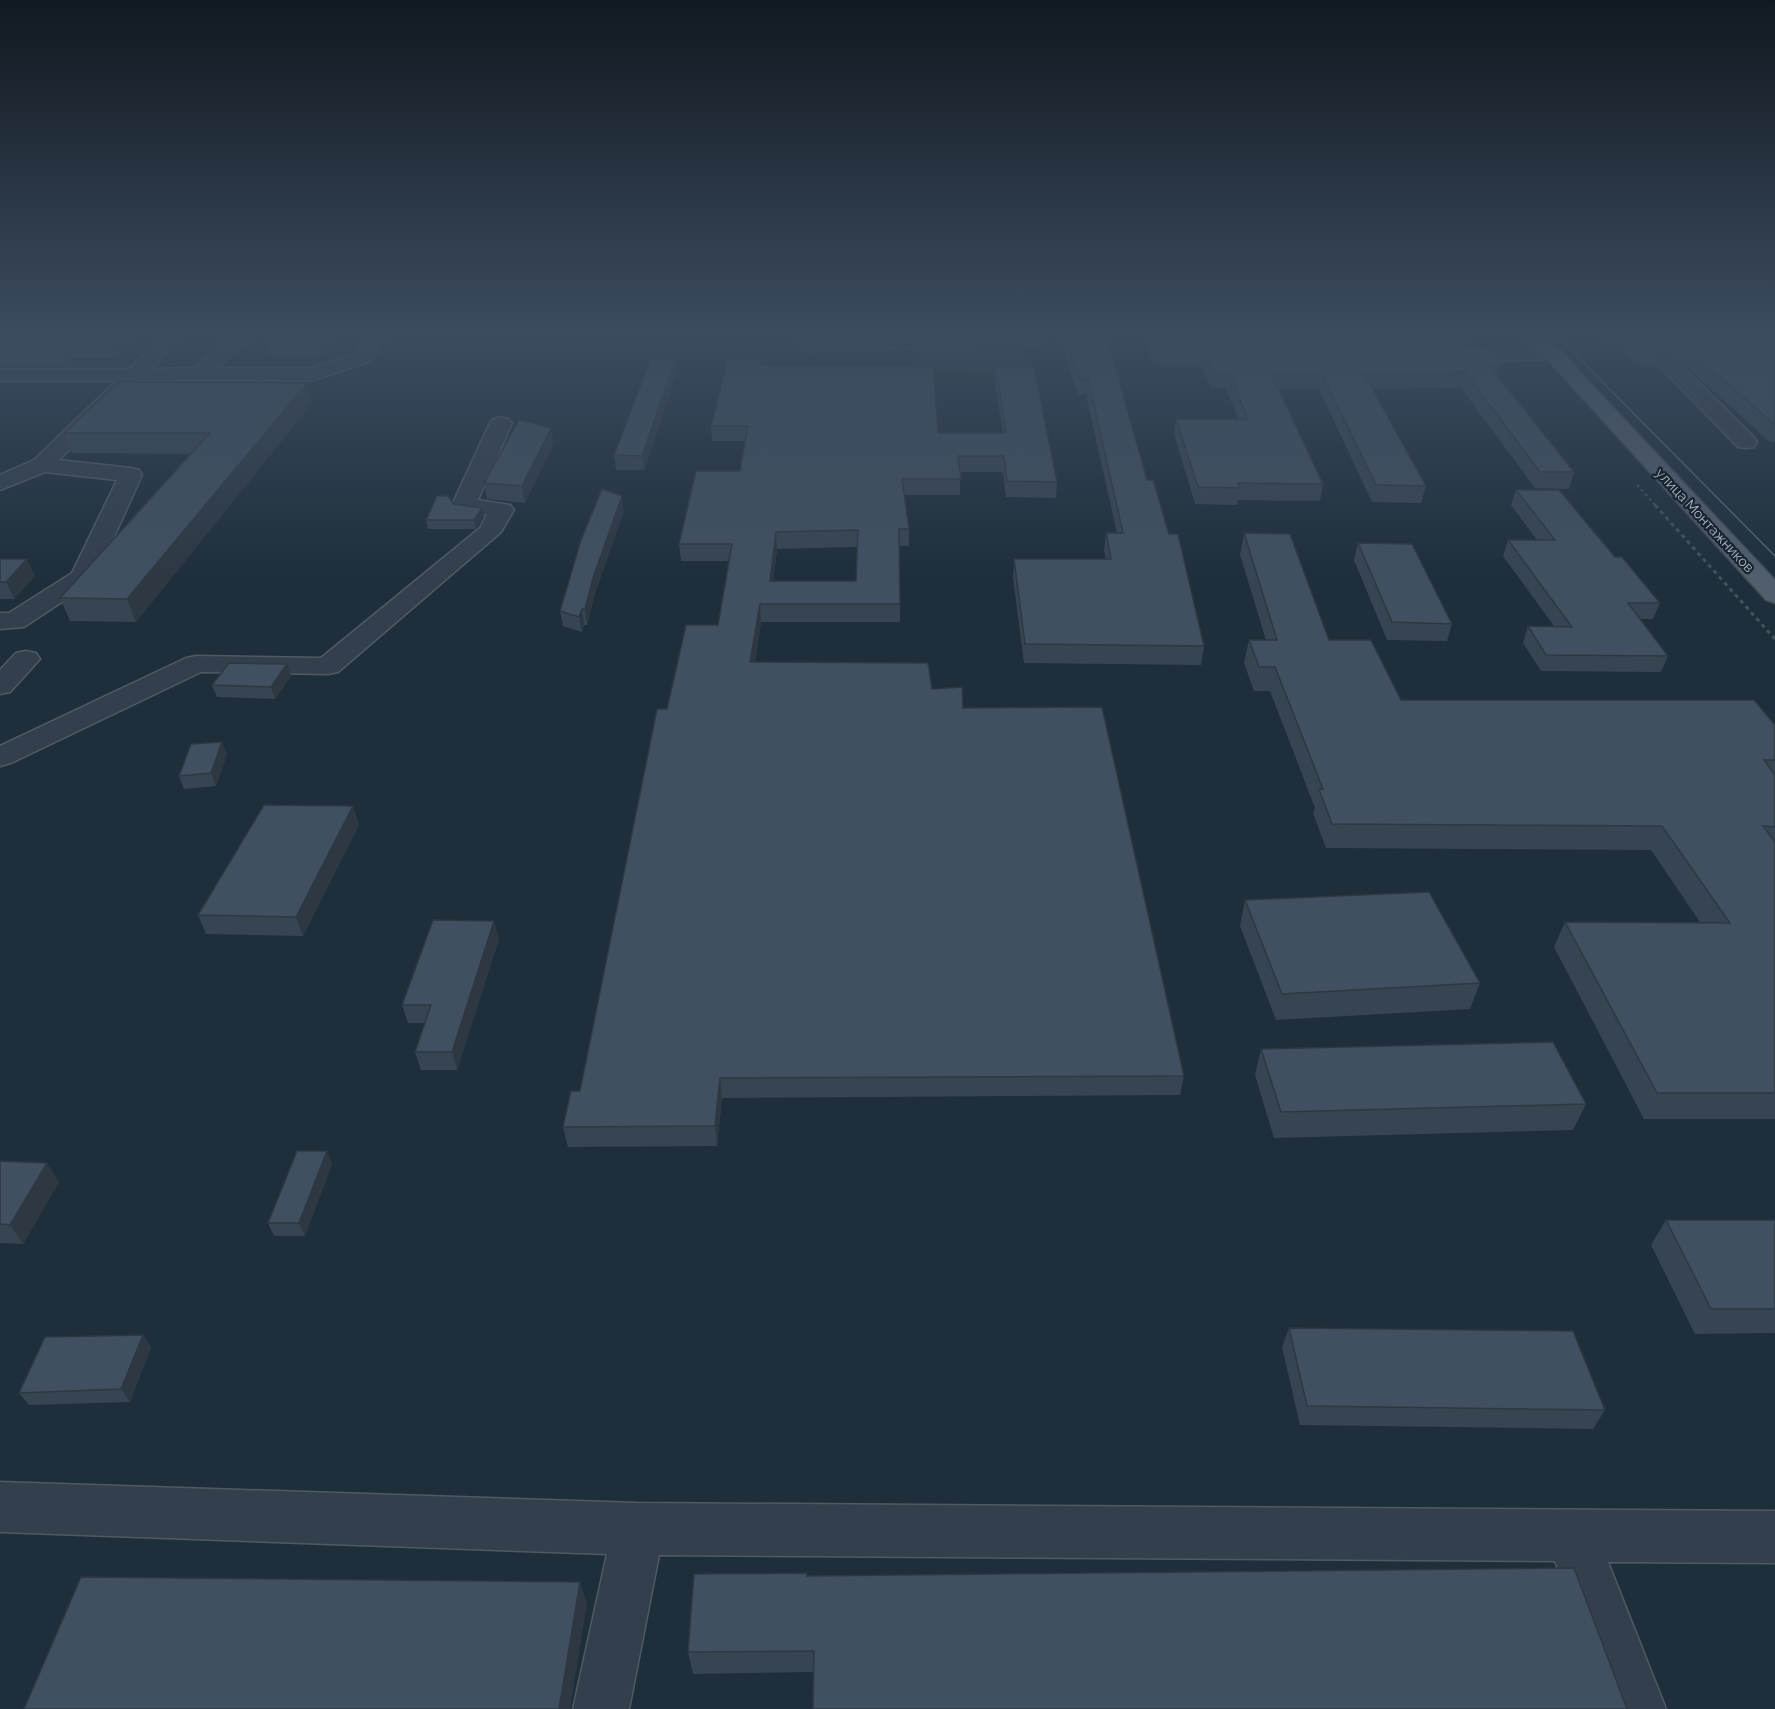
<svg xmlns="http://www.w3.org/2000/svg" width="1775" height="1709" font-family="Raleway,sans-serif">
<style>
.green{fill:#213b3c}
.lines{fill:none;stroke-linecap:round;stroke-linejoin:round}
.minor-casing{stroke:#4e5a66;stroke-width:3}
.major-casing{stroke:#3d4855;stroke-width:3}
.path-far1{stroke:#3c5757;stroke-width:2;stroke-dasharray:3 3;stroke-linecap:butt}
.path{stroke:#3c5757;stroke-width:3;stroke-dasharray:4 4;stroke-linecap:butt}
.minor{fill:#333f4c;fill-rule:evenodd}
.major{fill:#515e6c;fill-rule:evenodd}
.tram{stroke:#556473;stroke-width:1.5}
.wall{fill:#374553;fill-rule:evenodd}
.shaded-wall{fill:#2d3843}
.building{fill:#405060;stroke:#2d3843;stroke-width:1.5;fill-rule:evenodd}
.labels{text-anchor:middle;stroke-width:4.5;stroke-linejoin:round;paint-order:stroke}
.far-street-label{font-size:14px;fill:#aebac8;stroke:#192430}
</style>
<rect width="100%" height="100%" fill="#1f2e3b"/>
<!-- green -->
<path class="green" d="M 915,346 L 1027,347 L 1032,375 L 915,374 Z"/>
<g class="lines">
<defs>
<path id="minor" d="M 160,338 L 180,338 L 151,369 L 194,368 L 228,338 L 249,338 L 217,368 L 312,368 L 357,353 L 365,338 L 384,338 L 371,361 L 314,380 L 139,380 L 59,460 L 131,468 L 139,470 L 142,475 L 96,577 L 92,582 L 24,627 L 0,629 L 0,613 L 9,613 L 72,573 L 117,480 L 45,472 L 0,490 L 0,475 L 34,460 L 116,381 L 0,381 L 0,369 L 129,369 Z
M 839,338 L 1043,338 L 1041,342 L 1034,344 L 808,351 L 801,349 L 799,345 L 801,341 Z
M 1632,338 L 1653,338 L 1663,346 L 1775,346 L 1775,358 L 1674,358 L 1754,437 L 1757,442 L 1754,447 L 1746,448 L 1738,447 Z
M 1552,349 L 1559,351 L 1562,355 L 1559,359 L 1446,362 L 1439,360 L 1436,356 L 1439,352 L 1446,350 Z
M 501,417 L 508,419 L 512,423 L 478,500 L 510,505 L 514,510 L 501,532 L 338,672 L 328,674 L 201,672 L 11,763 L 0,766 L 0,746 L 186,658 L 196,656 L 321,658 L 480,528 L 487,515 L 456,510 L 452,505 L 490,423 L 494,419 Z
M 26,651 L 36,653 L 40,659 L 10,692 L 0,694 L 0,670 L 16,653 Z
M 0,1482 L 638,1503 L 1775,1511 L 1775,1563 L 1608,1562 L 1666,1709 L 1610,1709 L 1555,1561 L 659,1555 L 629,1709 L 573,1709 L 607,1554 L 0,1532 Z"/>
<path id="major" d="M 1528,338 L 1548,338 L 1775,580 L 1775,603 L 1766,600 Z"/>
</defs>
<!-- minor casing -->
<use href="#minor" class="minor-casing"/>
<!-- major casing -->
<use href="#major" class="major-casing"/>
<!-- path-far1 -->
<path class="path-far1" d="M 1637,485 L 1656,506"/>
<!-- path -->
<path class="path" d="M 1655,505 L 1775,639"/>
<!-- minor -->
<use href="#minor" class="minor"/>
<!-- major -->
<use href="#major" class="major"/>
<!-- tram -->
<path class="tram" d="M 1559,338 L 1775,556"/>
</g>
<!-- wall -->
<path class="wall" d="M 0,338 L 138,338 L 116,358 L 72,358 L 72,366 L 0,366 Z
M 336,338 L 322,357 L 271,357 L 267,343 Z
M 1059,338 L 1107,338 L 1147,480 L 1204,646 L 1201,665 L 1024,663 L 1013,578 L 1014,559 L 1106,559 L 1104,551 L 1106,533 L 1117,533 L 1086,395 L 1078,395 Z
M 1145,338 L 1468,338 L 1465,348 L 1253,350 L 1258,351 L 1500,364 L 1497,376 L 1574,472 L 1569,489 L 1535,488 L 1461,388 L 1372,389 L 1426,486 L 1421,503 L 1372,502 L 1319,389 L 1279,389 L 1323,484 L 1320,501 L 1238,500 L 1237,505 L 1195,504 L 1174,434 L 1176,419 L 1238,419 L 1226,388 L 1211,388 L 1201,365 L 1153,365 Z
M 1606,338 L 1642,338 L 1659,356 L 1656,365 L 1635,365 Z
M 1659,338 L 1775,338 L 1775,344 L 1664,344 L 1659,340 Z
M 1685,346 L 1775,346 L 1775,442 L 1770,442 L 1679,360 Z
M 761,365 L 938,433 L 1003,433 L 995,383 L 996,368 L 1057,482 L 1056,498 L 1006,497 L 1003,472 L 960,472 L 960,495 L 904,495 L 909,529 L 909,546 L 900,546 L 900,622 L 761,622 L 755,662 L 932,689 L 963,708 L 1184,1076 L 1180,1095 L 722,1098 L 717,1146 L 568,1147 L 563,1127 L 580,1091 L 667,709 L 718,625 L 729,561 L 681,561 L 679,544 L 740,471 L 745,441 L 712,441 L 711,426 ZM 857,547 L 856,581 L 773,581 L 777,549 Z
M 677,373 L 644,470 L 616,470 L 614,455 Z
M 312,403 L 136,622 L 70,621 L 60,598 L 192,454 L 72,453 L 64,433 Z
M 554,443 L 525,503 L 487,499 L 484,483 Z
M 1516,490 L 1615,557 L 1660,603 L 1653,619 L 1640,619 L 1668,656 L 1661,672 L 1541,671 L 1523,643 L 1528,626 L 1554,626 L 1503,556 L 1508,540 L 1537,540 L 1511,505 Z
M 454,504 L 482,508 L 484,517 L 476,529 L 428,529 L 426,520 Z
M 624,511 L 595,593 L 587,625 L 584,625 L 582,632 L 563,626 L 560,611 Z
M 1244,533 L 1329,640 L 1401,700 L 1775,725 L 1775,1119 L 1644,1119 L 1554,947 L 1565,922 L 1700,922 L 1651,850 L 1326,848 L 1313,813 L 1315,808 L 1270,691 L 1254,691 L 1244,663 L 1249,640 L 1266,640 L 1240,555 Z
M 1358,543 L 1452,624 L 1447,641 L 1387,640 L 1354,560 Z
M 0,559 L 35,576 L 14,599 L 0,599 Z
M 287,664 L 291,676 L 275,699 L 217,697 L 212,685 Z
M 227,754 L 216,786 L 184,789 L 179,776 Z
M 353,806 L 359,825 L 303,936 L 206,934 L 198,915 Z
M 1245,900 L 1480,983 L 1470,1009 L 1276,1020 L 1240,926 Z
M 499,939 L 457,1070 L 421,1070 L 415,1052 L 425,1023 L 408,1023 L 402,1005 Z
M 1261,1049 L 1586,1104 L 1573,1130 L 1274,1138 L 1255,1075 Z
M 0,1161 L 59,1182 L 23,1244 L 0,1243 Z
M 332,1164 L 305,1236 L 274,1236 L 268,1223 Z
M 1666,1220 L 1775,1220 L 1775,1333 L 1695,1334 L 1651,1245 Z
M 1289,1328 L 1605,1410 L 1593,1429 L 1300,1425 L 1282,1347 Z
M 143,1335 L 151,1347 L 130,1402 L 29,1405 L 19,1393 Z
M 807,1576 L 1627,1709 L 814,1672 L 693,1674 L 688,1652 Z"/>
<!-- shaded-wall -->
<path class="shaded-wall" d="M 116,338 L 138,338 L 116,358 L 111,343 Z
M 322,338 L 336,338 L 322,357 L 318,343 Z
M 1249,338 L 1257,338 L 1255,350 L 1247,352 L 1245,343 Z
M 66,343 L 72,358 L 72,366 L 66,351 Z
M 675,360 L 677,373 L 644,470 L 642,456 Z
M 307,383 L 312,403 L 136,622 L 127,599 Z
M 551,428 L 554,443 L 525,503 L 522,486 Z
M 622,496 L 624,511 L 595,593 L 587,625 L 585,609 L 593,578 Z
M 482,508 L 484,517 L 476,529 L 474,520 Z
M 776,532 L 777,549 L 771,598 L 770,581 Z
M 27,559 L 35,576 L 14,599 L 6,582 Z
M 760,604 L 761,622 L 752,680 L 750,662 Z
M 582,609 L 584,625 L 582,632 L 579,617 Z
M 287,664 L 291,676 L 275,699 L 271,687 Z
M 222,742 L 227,754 L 216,786 L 211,773 Z
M 353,806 L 359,825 L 303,936 L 296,917 Z
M 494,921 L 499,939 L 457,1070 L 452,1052 Z
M 720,1078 L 722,1098 L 717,1146 L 715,1126 Z
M 327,1151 L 332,1164 L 305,1236 L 299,1223 Z
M 47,1163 L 59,1182 L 23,1244 L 10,1225 Z
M 143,1335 L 151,1347 L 130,1402 L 121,1389 Z
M 580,1582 L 587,1603 L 570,1709 L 559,1709 Z"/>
<!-- building -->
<path class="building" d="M 0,338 L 116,338 L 111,343 L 66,343 L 66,351 L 0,350 Z
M 271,338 L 322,338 L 318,343 L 267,343 Z
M 1066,338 L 1107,338 L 1147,480 L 1153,480 L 1169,534 L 1178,534 L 1204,646 L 1025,644 L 1014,559 L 1111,559 L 1106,533 L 1123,533 L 1088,379 L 1080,379 Z
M 1151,338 L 1249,338 L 1245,343 L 1250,349 L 1258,351 L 1484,348 L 1500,364 L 1488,364 L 1574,472 L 1540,472 L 1465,372 L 1364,374 L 1426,486 L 1376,485 L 1322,374 L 1271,373 L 1323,484 L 1238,483 L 1240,488 L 1198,487 L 1176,419 L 1248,419 L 1229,373 L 1214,373 L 1203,350 L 1155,350 Z
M 1619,338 L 1642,338 L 1659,356 L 1638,356 Z
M 1685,346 L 1775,346 L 1775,425 Z
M 651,359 L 675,360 L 642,456 L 614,455 Z
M 728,359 L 761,360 L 761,365 L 933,367 L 938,433 L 1006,433 L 996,368 L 1034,368 L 1057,482 L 1007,481 L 1004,456 L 958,456 L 961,479 L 902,479 L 909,529 L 899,529 L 900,604 L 760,604 L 750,662 L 928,663 L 932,689 L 962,687 L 963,708 L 1102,707 L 1184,1076 L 720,1078 L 715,1126 L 563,1127 L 571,1091 L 580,1091 L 657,709 L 667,709 L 686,625 L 718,625 L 732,544 L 679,544 L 696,471 L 740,471 L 748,426 L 711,426 ZM 858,530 L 856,581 L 770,581 L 776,532 Z
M 119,382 L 307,383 L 127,599 L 60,598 L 210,433 L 64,433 Z
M 519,420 L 551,428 L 522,486 L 484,483 Z
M 602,489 L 622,496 L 593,578 L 585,609 L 582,609 L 579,617 L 560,611 L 581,540 Z
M 1516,490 L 1559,490 L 1615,557 L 1622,557 L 1660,603 L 1628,603 L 1668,656 L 1546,655 L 1528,626 L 1572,627 L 1508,540 L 1555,540 Z
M 437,496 L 448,496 L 454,504 L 482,508 L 474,520 L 426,520 Z
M 1244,533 L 1290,534 L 1329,640 L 1371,640 L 1401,700 L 1754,700 L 1775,725 L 1775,760 L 1764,760 L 1775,775 L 1775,827 L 1763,826 L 1775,842 L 1775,1093 L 1657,1093 L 1565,922 L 1730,923 L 1662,826 L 1332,824 L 1319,789 L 1323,789 L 1275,667 L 1259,667 L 1249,640 L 1277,640 Z
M 1358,543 L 1412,544 L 1452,624 L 1392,622 Z
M 0,559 L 27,559 L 6,582 L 0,582 Z
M 229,663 L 287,664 L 271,687 L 212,685 Z
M 222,742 L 211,773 L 179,776 L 191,744 Z
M 264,805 L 353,806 L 296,917 L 198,915 Z
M 1429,892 L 1480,983 L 1282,994 L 1245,900 Z
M 433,920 L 494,921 L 452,1052 L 415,1052 L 431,1005 L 402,1005 Z
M 1553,1042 L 1586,1104 L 1281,1112 L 1261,1049 Z
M 297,1151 L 327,1151 L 299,1223 L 268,1223 Z
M 0,1161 L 47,1163 L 10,1225 L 0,1224 Z
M 1666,1220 L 1775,1220 L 1775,1309 L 1711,1309 Z
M 1289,1328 L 1573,1331 L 1605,1410 L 1307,1406 Z
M 143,1335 L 121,1389 L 19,1393 L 45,1337 Z
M 1574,1568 L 1627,1709 L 813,1709 L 814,1651 L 688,1652 L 694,1574 L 807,1573 L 807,1576 Z
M 81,1577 L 580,1582 L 559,1709 L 24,1709 Z"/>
<!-- sky -->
<linearGradient id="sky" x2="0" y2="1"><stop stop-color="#111920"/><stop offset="0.58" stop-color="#3c4c60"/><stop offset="1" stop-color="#3c4c60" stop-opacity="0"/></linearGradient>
<rect width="1775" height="578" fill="url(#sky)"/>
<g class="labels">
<!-- far-street labels -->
<g class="far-street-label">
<text transform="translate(1705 520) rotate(47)" y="5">улица Монтажников</text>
</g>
</g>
</svg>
